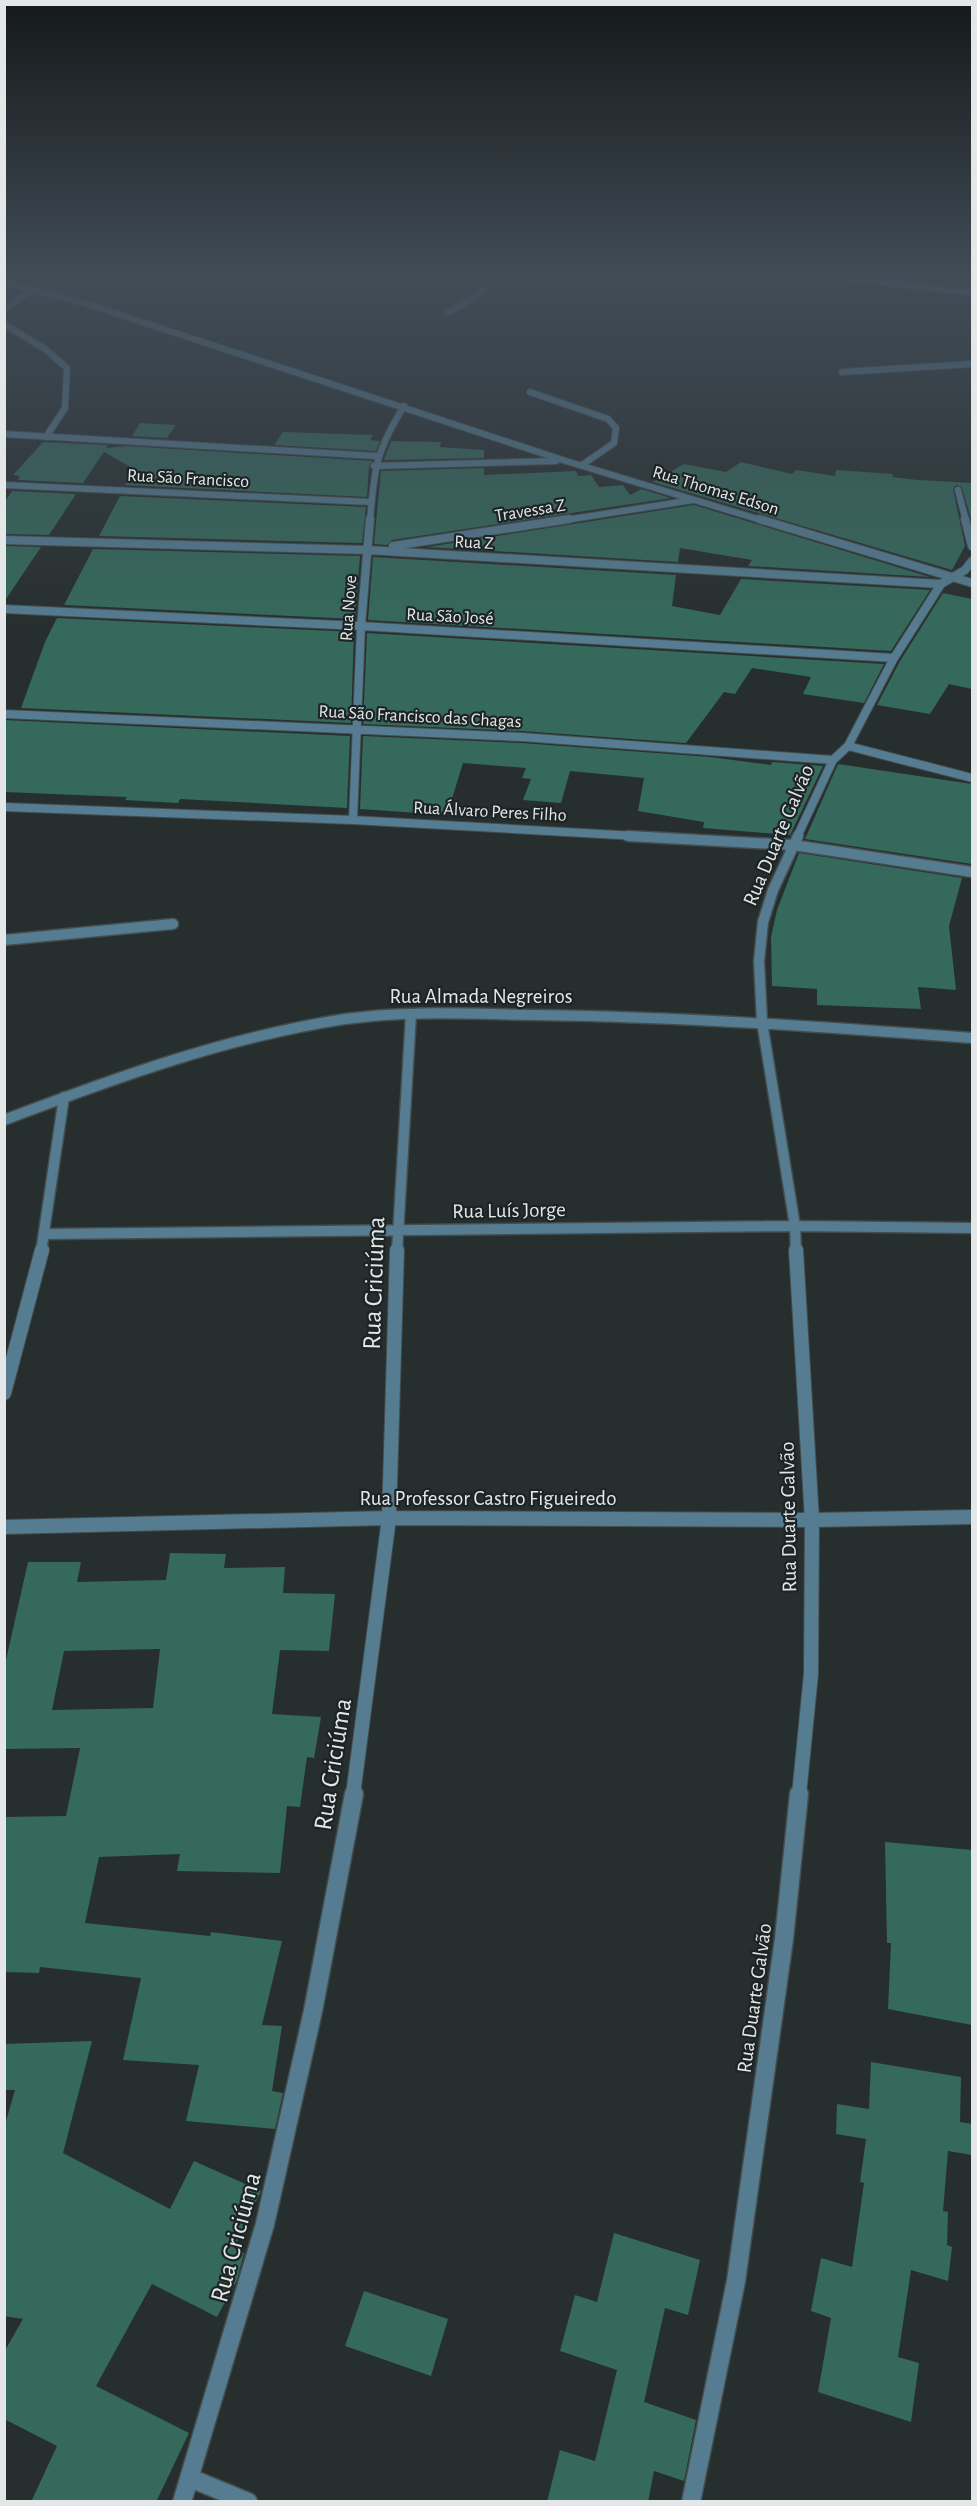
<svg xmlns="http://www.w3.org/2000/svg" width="977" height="2506" font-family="'Alegreya Sans',sans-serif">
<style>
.building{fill:#35695b;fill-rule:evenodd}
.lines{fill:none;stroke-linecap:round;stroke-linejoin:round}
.service-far1-casing{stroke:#454c4c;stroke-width:8}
.service-casing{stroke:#454c4c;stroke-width:13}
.minor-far4-casing{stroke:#454c4c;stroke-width:8}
.minor-far3-casing{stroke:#454c4c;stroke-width:10}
.minor-far2-casing{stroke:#454c4c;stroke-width:13}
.minor-far1-casing{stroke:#454c4c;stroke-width:16}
.minor-casing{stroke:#454c4c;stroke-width:21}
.secondary-casing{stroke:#454c4c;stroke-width:8}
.service-far1{stroke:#557c91;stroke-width:6}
.service{stroke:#557c91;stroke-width:10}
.minor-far4{stroke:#557c91;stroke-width:6}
.minor-far3{stroke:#557c91;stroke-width:8}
.minor-far2{stroke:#557c91;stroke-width:10}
.minor-far1{stroke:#557c91;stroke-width:14}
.minor{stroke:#557c91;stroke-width:18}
.secondary{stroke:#68a9ca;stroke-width:6}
.labels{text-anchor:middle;stroke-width:4.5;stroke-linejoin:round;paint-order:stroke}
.far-street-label{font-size:18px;fill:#e3e7e8;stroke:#1d2425}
.street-label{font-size:21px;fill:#e3e7e8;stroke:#1d2425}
.near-street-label{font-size:26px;fill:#e3e7e8;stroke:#1d2425}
</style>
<rect width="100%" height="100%" fill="#272e2e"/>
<!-- building -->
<path class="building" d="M 140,423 L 176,425 L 167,438 L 132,436 Z
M 283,432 L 373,435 L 370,440 L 380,441 L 376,451 L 274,445 Z
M 391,441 L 441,442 L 440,447 L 484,450 L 484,458 L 384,460 Z
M 43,442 L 108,445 L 106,448 L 126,446 L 373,461 L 369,466 L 367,497 L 125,485 L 134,469 L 104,452 L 83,483 L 18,480 L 20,476 L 13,475 Z
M 741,462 L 792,474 L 796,470 L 835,476 L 836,470 L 893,474 L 892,477 L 918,480 L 972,483 L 972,523 L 962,487 L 956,485 L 953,489 L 965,546 L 952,570 L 653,482 L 684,464 L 726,472 Z
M 484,468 L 484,475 L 576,471 L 578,476 L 591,475 L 599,487 L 623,485 L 630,495 L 641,489 L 671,498 L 392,540 L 387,545 L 374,544 L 381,471 Z
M 12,491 L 76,494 L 49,535 L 4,534 L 4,503 Z
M 120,496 L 366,507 L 362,543 L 99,536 Z
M 694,505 L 930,577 L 748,566 L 752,560 L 680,548 L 678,562 L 427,547 Z
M 4,546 L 41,547 L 4,602 Z
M 93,549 L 360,556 L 355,619 L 64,605 Z
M 373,557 L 676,575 L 672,606 L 720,615 L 741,579 L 930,590 L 891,651 L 368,620 Z
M 943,593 L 972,599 L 972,689 L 949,684 L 930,714 L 877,705 L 900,661 Z
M 57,618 L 354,632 L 351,723 L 21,708 L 45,642 Z
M 367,633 L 884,664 L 864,703 L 803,694 L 811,677 L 752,668 L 735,694 L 724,692 L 686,743 L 522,731 L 363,724 Z
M 4,720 L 350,736 L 347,808 L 180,799 L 178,803 L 125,800 L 127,797 L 4,792 Z
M 363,736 L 522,743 L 710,757 L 771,765 L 772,762 L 823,766 L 790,835 L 703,828 L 704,822 L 638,811 L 644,778 L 570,771 L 561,803 L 523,800 L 531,779 L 522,778 L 526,768 L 463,763 L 447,815 L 360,809 Z
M 838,764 L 972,784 L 972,864 L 805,839 Z
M 799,853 L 962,878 L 949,926 L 956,990 L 918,987 L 921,1009 L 817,1005 L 817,989 L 772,986 L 771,937 L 777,910 Z
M 170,1553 L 226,1554 L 224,1568 L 285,1567 L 283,1593 L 335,1594 L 329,1651 L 280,1650 L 272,1714 L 321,1717 L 314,1758 L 307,1757 L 300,1807 L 287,1806 L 280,1873 L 177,1871 L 180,1854 L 99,1857 L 85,1923 L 210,1936 L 211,1932 L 282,1941 L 262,2025 L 282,2026 L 272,2091 L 283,2093 L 275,2129 L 186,2121 L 199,2065 L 123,2060 L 141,1978 L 40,1967 L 39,1973 L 4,1972 L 4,1817 L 66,1816 L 80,1748 L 4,1749 L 4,1669 L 28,1562 L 81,1562 L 77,1582 L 166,1580 ZM 160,1649 L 153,1708 L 52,1710 L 64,1651 Z
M 885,1842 L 972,1850 L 972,2025 L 888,2009 L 891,1943 L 887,1943 Z
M 92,2041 L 63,2153 L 170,2209 L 194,2161 L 261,2191 L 234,2248 L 244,2253 L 237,2280 L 217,2317 L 152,2284 L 96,2386 L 189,2433 L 156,2502 L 31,2502 L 57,2446 L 4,2419 L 4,2352 L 23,2319 L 4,2316 L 4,2128 L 15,2090 L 4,2090 L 4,2044 Z
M 871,2062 L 961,2077 L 960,2122 L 972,2124 L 972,2155 L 948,2151 L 943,2211 L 948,2212 L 947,2245 L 952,2247 L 948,2281 L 911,2270 L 898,2357 L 919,2363 L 911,2422 L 818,2392 L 831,2318 L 811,2311 L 821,2258 L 852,2267 L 864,2183 L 860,2182 L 866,2139 L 836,2134 L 837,2104 L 869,2109 Z
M 614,2233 L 700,2260 L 688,2315 L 665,2308 L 644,2402 L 696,2420 L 684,2481 L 654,2471 L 648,2502 L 547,2502 L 560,2450 L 595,2461 L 617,2370 L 560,2351 L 575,2295 L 597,2302 Z
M 364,2291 L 448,2319 L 431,2376 L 345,2346 Z"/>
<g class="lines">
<defs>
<path id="service-far1" d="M 448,312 L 476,297 L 495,278
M 842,372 L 972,364
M 530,392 L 608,419 L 616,428 L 614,443 L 582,465"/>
<path id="service" d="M 4,940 L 173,924"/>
<path id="minor-far4" d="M 920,278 L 927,286
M 4,283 L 81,302 L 566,461 L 764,521
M 4,310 L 31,290
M 4,324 L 45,349 L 67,368 L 65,408 L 46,437
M 4,434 L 376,456
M 374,466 L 556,461
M 4,485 L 370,502
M 958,490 L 966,521
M 370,521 C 374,469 376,451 404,406
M 559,521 L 693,500"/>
<path id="minor-far3" d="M 759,519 L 972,583
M 965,519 L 972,546
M 4,540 L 367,550 L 941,584
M 393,546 L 569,519
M 4,609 L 361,626 L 894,658
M 4,714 L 522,737 L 833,760
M 848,746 L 972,778
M 4,807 L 353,820 L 654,837
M 353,820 L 361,626 L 370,519
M 797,837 L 833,760 L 848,746 L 894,658 L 941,584 L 965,570 L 972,561"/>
<path id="minor-far2" d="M 628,836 L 793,845 L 972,872
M 4,1120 C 115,1078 227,1037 345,1019 C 408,1010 473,1014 537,1015 C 683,1017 827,1027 972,1038
M 46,1234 L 795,1226 L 972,1228
M 41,1252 L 64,1097
M 397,1252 L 411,1014
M 796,1252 L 795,1226 L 762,1022 L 759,961 L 763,922 L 773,890 L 798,836"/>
<path id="minor-far1" d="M 796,1250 L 812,1520 L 811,1674 L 799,1795
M 4,1393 L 42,1250
M 4,1527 L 389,1518 L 812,1520 L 972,1517
M 353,1795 L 389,1518 L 397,1250"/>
<path id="minor" d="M 190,2478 L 248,2502
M 182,2502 L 265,2224 L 313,2011 L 354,1794
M 691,2502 L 736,2281 L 784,1939 L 799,1794"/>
<path id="secondary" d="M 848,278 L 972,293"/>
</defs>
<!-- service-far1 casing -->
<use href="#service-far1" class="service-far1-casing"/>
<!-- service casing -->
<use href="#service" class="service-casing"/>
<!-- minor-far4 casing -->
<use href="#minor-far4" class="minor-far4-casing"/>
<!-- minor-far3 casing -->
<use href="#minor-far3" class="minor-far3-casing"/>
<!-- minor-far2 casing -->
<use href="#minor-far2" class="minor-far2-casing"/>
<!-- minor-far1 casing -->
<use href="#minor-far1" class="minor-far1-casing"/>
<!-- minor casing -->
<use href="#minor" class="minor-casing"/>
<!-- secondary casing -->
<use href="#secondary" class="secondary-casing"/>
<!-- service-far1 -->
<use href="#service-far1" class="service-far1"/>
<!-- service -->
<use href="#service" class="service"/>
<!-- minor-far4 -->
<use href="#minor-far4" class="minor-far4"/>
<!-- minor-far3 -->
<use href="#minor-far3" class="minor-far3"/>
<!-- minor-far2 -->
<use href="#minor-far2" class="minor-far2"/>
<!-- minor-far1 -->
<use href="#minor-far1" class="minor-far1"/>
<!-- minor -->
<use href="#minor" class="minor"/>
<!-- secondary -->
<use href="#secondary" class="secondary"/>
</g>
<!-- sky -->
<linearGradient id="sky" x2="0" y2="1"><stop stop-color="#151919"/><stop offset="0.44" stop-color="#414c57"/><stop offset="1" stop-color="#414c57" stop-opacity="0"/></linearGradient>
<rect width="977" height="629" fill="url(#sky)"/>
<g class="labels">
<!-- far-street labels -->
<g class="far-street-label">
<text transform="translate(188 478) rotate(3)" y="6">Rua São Francisco</text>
<text transform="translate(716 490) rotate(17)" y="6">Rua Thomas Edson</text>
<text transform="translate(530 510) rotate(-9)" y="6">Travessa Z</text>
<text transform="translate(474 542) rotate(3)" y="6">Rua Z</text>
<text transform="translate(348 608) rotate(-86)" y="6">Rua Nove</text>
<text transform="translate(450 616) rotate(3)" y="6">Rua São José</text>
<text transform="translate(420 716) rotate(3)" y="6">Rua São Francisco das Chagas</text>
<text transform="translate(490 811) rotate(3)" y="6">Rua Álvaro Peres Filho</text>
</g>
<!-- street labels -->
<g class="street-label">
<text transform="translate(778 835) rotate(-67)" y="7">Rua Duarte Galvão</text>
<text x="481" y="1003">Rua Almada Negreiros</text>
<text transform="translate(509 1210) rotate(-1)" y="7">Rua Luís Jorge</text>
<text x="488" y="1505">Rua Professor Castro Figueiredo</text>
<text transform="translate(788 1517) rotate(-91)" y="7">Rua Duarte Galvão</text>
<text transform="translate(754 1998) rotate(-82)" y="7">Rua Duarte Galvão</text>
</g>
<!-- near-street labels -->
<g class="near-street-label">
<text transform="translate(373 1283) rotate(-88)" y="9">Rua Criciúma</text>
<text transform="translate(332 1764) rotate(-81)" y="9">Rua Criciúma</text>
<text transform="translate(235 2237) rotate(-75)" y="9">Rua Criciúma</text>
</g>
</g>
<!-- border -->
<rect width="977" height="2506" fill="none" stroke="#e3e7e8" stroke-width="12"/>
</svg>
